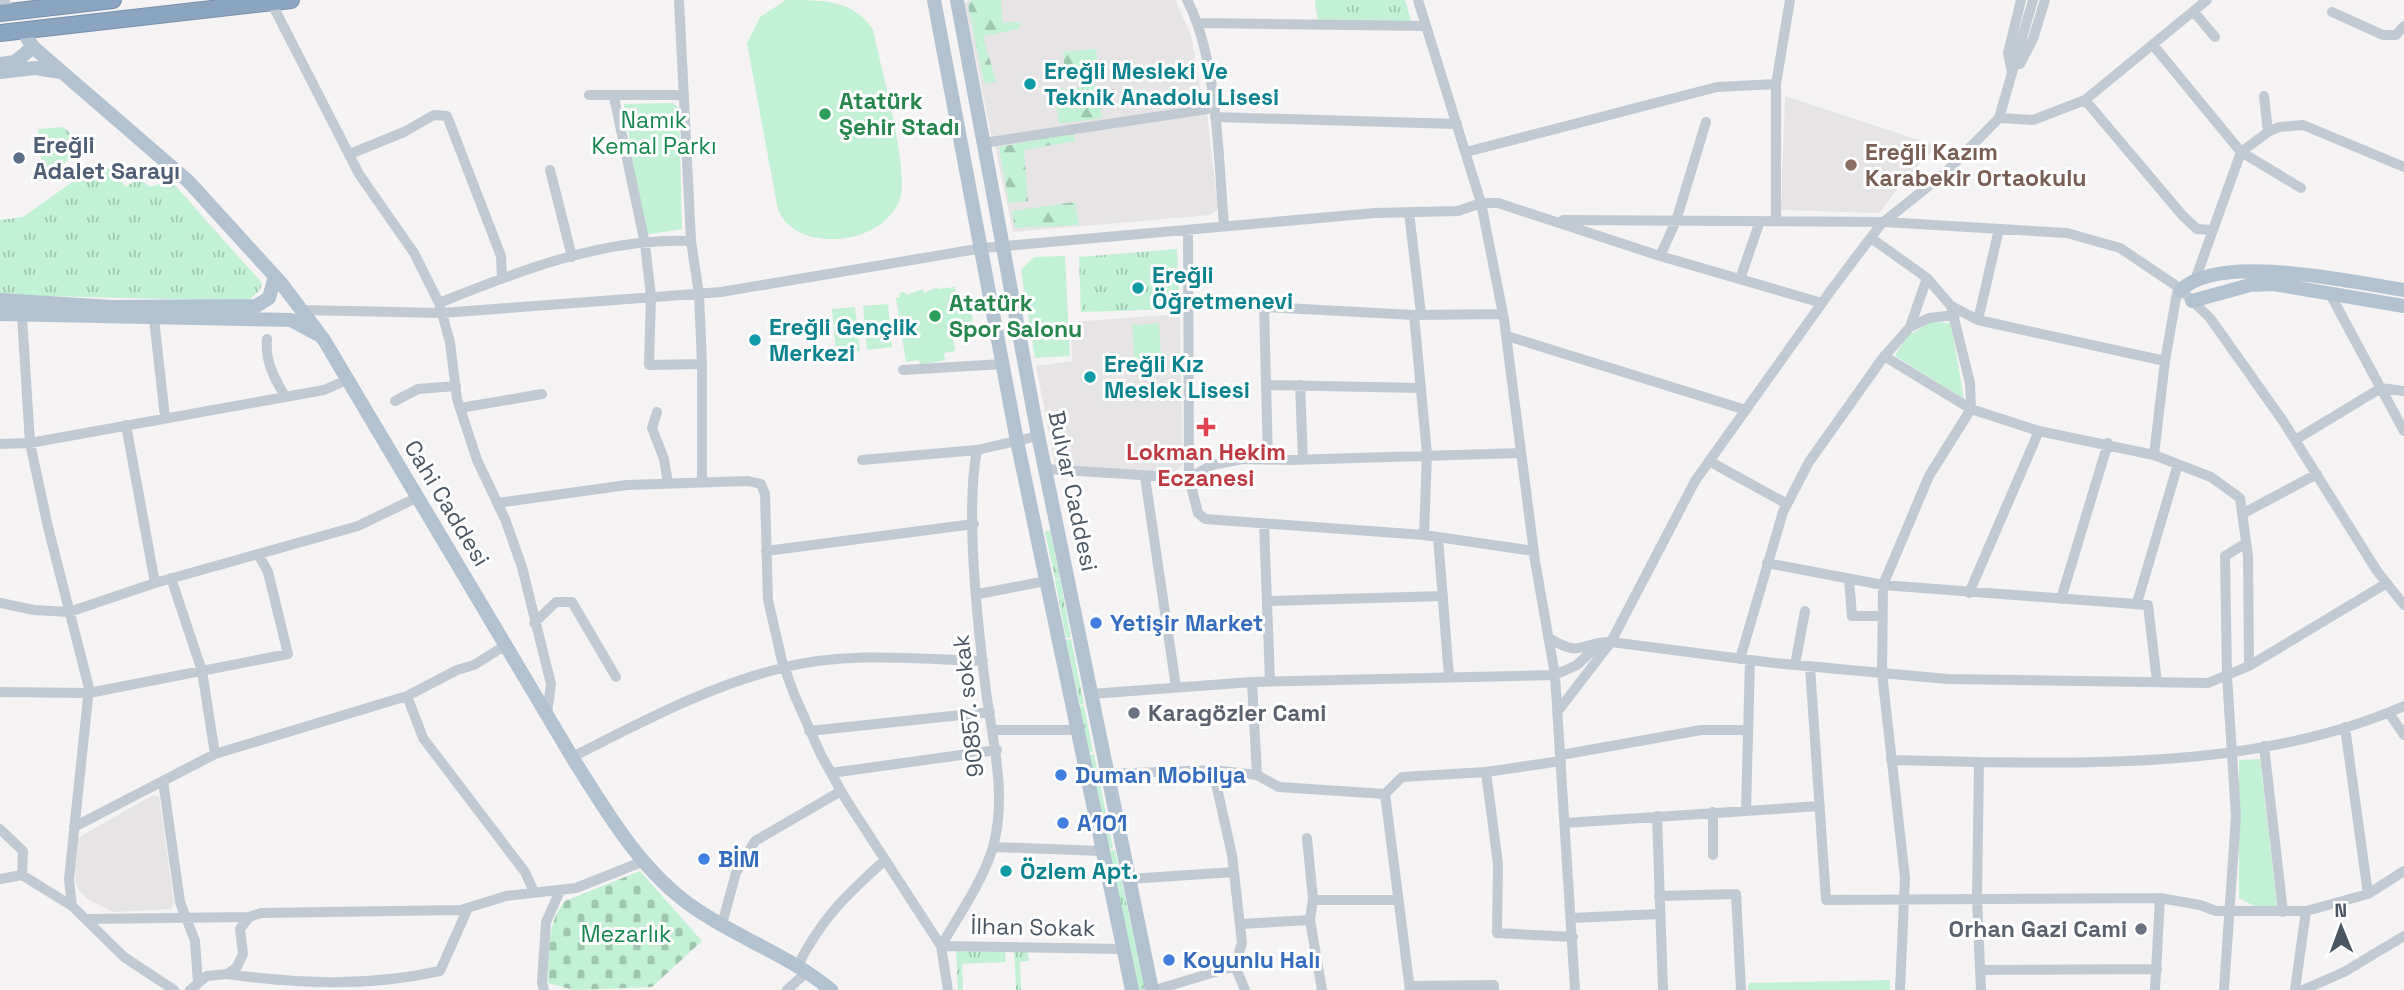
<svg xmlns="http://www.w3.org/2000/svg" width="2404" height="990" font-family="'Space Grotesk',sans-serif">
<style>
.education{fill:#e6e4e5}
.grass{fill:url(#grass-tufts)}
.forest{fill:url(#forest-firs)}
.cemetery{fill:url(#cemetery-stones)}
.park{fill:#c3f1d5}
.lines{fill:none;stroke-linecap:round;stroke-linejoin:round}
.highway-casing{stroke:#7690ad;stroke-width:18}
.minor{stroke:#c1cad2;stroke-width:10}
.major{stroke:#b3c2d1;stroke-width:14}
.highway{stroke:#8ba5c1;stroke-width:16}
.culture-dot{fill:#0f9aa8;stroke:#fff;stroke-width:2.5}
.leisure-dot{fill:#2e9e5b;stroke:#fff;stroke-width:2.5}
.service-dot{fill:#5c6f8a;stroke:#fff;stroke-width:2.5}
.education-dot{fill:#8d6e63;stroke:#fff;stroke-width:2.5}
.health-dot{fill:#e0444e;stroke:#fff;stroke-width:2.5}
.shop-dot{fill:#3f7fe0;stroke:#fff;stroke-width:2.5}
.worship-dot{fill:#6b7280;stroke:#fff;stroke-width:2.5}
.labels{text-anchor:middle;stroke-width:6;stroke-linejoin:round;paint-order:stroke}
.culture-label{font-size:23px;font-weight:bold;fill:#0d838f;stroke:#fff;text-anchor:start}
.leisure-label{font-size:23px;font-weight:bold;fill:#27864d;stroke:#fff;text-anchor:start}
.park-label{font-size:23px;fill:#17864f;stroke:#fff}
.service-label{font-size:23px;font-weight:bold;fill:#4e5e75;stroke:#fff;text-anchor:start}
.education-label{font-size:23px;font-weight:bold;fill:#785e54;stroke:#fff;text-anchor:start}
.health-label{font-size:23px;font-weight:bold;fill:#be3a42;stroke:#fff}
.street-label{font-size:23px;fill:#4a5661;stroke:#fff}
.shop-label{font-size:23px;font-weight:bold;fill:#366cbe;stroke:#fff;text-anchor:start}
.worship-label{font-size:23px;font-weight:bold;fill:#5b616d;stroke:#fff;text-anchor:start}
</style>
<defs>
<pattern id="grass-tufts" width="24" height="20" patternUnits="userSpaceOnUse" patternTransform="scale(1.75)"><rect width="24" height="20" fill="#c3f1d5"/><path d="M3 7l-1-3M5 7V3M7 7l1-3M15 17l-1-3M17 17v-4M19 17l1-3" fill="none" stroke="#a0c6b0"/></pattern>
<pattern id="forest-firs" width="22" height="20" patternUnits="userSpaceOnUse" patternTransform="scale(1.75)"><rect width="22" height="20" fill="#c3f1d5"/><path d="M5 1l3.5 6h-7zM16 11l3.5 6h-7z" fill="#a0c6b0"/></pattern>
<pattern id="cemetery-stones" width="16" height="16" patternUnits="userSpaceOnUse" patternTransform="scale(1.75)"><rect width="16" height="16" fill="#c3f1d5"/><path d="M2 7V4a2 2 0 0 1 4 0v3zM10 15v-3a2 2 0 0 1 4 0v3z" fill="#a0c6b0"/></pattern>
</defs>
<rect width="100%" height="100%" fill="#f5f3f3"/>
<!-- education -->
<path class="education" d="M 968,0 L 1175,0 L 1191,35 L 1203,104 L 992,139 L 965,4 Z
M 1785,96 L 1937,146 L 1902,183 L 1879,213 L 1781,210 Z
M 1207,112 L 1218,209 L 1210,215 L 1013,232 L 995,146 Z
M 1180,314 L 1183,464 L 1173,474 L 1055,465 L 1036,366 L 1072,361 L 1071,322 Z
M 151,796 L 159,796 L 174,903 L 171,909 L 113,912 L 87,899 L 78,889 L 75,880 L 78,838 Z"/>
<!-- grass -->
<path class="grass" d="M 1315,0 L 1405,0 L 1412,23 L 1318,22 Z
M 63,127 L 86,147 L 43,179 L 38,129 Z
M 102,161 L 126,187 L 138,178 L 150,187 L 171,181 L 262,283 L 260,290 L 248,301 L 0,295 L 0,220 L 23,217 Z
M 1177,249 L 1180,309 L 1081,312 L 1079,257 Z
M 1050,530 L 1060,578 L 1055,579 L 1045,532 Z
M 1060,579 L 1071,637 L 1066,638 L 1055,580 Z
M 1071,639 L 1084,704 L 1080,705 L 1066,640 Z
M 1084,705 L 1093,752 L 1089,753 L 1079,707 Z
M 1094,754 L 1113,848 L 1109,849 L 1089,755 Z
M 1115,850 L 1145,989 L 1139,990 L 1109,851 Z
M 956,951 L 1005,952 L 1006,962 L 962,964 L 963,990 L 958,990 Z
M 1014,952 L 1028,952 L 1029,961 L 1020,962 L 1021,990 L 1016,990 Z"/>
<!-- forest -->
<path class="forest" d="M 972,0 L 1001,0 L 1003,23 L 1020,22 L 1019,29 L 983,36 L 996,82 L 984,84 L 968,5 Z
M 1096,49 L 1099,77 L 1066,81 L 1063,52 Z
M 1098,85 L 1102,118 L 1059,124 L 1054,91 Z
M 1074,133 L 1075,141 L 1024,150 L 1028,201 L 1009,203 L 999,147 Z
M 1075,202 L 1079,225 L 1015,228 L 1012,211 Z"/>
<!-- cemetery -->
<path class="cemetery" d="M 640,871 L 702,941 L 652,987 L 574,990 L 548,983 C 549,955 546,923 565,901 Z"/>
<!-- park -->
<path class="park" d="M 786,0 C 824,0 854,0 873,30 C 880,64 910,171 900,199 C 890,226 858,240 831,239 C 808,239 788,231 778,210 L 747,43 L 760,17 Z
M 673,103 L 679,108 L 682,229 L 644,235 L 624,104 Z
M 1065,256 L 1070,356 L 1035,358 L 1021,270 L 1034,257 Z
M 938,287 L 938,289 L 955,287 L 957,299 L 969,297 L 975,333 L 953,337 L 955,351 L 944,353 L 945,360 L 920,365 L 919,360 L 906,362 L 896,298 L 900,297 L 899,293 L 905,292 L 906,295 L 923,289 L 924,293 Z
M 888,304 L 892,347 L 867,350 L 863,306 Z
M 855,307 L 860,351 L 836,353 L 832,309 Z
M 1931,322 L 1951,323 L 1964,399 L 1895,356 L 1906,337 Z
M 1159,323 L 1162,370 L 1135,371 L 1132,325 Z
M 2260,759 L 2277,906 L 2258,908 L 2239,898 L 2239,760 Z
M 1890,980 L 1890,990 L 1748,990 L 1749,983 Z"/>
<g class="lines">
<defs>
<path id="highway" d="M 0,13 L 113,0
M 0,33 L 291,0"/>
</defs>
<!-- highway casing -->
<use href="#highway" class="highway-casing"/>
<!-- minor -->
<path class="minor" d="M 3,0 L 12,12
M 679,0 L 691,241
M 1187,0 C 1218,59 1218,158 1224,225
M 1418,0 L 1481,203 L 1504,319 L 1535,561 L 1555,675 L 1575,990
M 271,2 L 359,174 L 414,253 L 439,303 L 450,342 L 457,399 L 477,460 L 505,519 L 522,567 L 551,684 L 547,714
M 2194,12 L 2215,37
M 2332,12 L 2383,35 L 2396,35 L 2404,26
M 1199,23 L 1426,26
M 2153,45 L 2241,152 L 2301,188
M 2020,64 L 2033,39 L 2045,0
M 2012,73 L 2008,53 L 2021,0
M 589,95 L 684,95
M 2264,96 L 2268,132
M 2085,100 L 2183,216 L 2197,229 L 2213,230
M 1215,117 L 1457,124
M 1999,118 L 2033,120 L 2085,100 L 2207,0
M 983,143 L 1214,108
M 1466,152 L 1717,87 L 1776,84
M 350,154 L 404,132 L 434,115 L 447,116 L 501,256 L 502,278
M 550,170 L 572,257
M 1409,212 L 1421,314
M 1563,220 L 1884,222 L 2067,233 L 2120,248 L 2178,287 L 2210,318 L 2283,421 L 2377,571 L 2404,605
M 1776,221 L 1776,84 L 1790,0
M 1188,231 L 1189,478 L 1212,465 L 1242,459 L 1290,460 L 1521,453
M 1871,238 L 1927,278 L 1951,306 L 1970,383 L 1971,409 L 1929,476 L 1883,585 L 1882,673 L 1905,878 L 1900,990
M 1660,256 L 1676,221 L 1706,122
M 1740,279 L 1760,221
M 2195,280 L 2241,152 L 2268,132 L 2279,127 L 2303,125 L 2404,167
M 2330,294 L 2404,431
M 439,303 C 518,271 606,237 691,241 L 699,294 L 702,364 L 649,365 L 651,296 L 645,244 L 614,97
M 1188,303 L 1414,315 L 1503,314
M 1264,306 L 1268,459
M 1951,306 L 1978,320 L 2165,361
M 301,310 L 442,313 L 721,292 L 983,248 L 1375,213 L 1458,211 L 1481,203 L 1498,203 L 1660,256 L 1822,303
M 1414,315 L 1427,454 L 1424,535
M 22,316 L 30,443 L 48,527 L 89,688 L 69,879 L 72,906
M 154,319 L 165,417
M 1978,320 L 1999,229
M 1910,327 L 1927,278
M 1507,336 L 1746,410
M 267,339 C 265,361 274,378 285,396
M 1884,356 L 1971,409 L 2039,431 L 2154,455 L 2211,477 L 2240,498 L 2248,556 L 2249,666
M 903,370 L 1003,364
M 1269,385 L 1421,388
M 1300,385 L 1303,460
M 395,401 L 418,389 L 456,386
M 460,408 L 542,394
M 657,412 L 652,428 L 664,459 L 668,483
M 126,425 L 155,583
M 2295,440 L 2381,388 L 2404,391
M 0,444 L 30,443 L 324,390 L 347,380
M 977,450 C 965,511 977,619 985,683 C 991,736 1008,793 993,847 C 983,881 959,915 941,946 L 1123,949
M 2154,455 L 2165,361 L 2178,287
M 862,460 L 977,450 L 1038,436
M 1709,461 L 1787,504
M 1046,469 L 1189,478 L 1198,513 L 1205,519 L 1424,535 L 1534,551
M 1145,477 L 1176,687
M 702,482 L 702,364
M 497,503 L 627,485 L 748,481 L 761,484 L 765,494 L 768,600 L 782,661 L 794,694 L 821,755 L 845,798 L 941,946 L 948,990
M 2242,514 L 2317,474
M 1264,524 L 1270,681
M 1438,537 L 1449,677
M 766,551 L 974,524
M 1767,563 L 1883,585 L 2148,605 L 2157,682
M 171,578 L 202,671 L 215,754
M 1849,579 L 1852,616 L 1883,616
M 1969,593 L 2039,431
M 978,594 L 1046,581
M 2061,599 L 2108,443
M 1267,601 L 1443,596
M 0,603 L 34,610 L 69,612 L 155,583 L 358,526 L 418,497
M 2137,603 L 2178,464
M 534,623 L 556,602 L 572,602 L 616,677
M 1549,638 C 1583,659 1579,642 1611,642 L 1774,663 L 1947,679 L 2208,683 L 2249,666 L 2387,583
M 1740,659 L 1783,512 L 1809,462 L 1882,359 L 1910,327 L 1929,318 L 1955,315
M 1795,665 L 1805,611
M 1810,667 L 1826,900 L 2160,898 L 2200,905 L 2216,911 L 2306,911 L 2368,894 L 2404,871
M 1252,682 L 1257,775
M 0,692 L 89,693 L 288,654 L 268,572 L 258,554
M 1091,694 L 1252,682 L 1555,675 L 1577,665 L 1596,647
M 407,696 L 423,738 L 525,872 L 534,892
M 1558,711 L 1611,642 L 1695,481 L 1832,289 L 1881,224 L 1945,173 L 1999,118 L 2033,0
M 2389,713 L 2404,735
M 2345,727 L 2368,894
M 993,730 L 1077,730
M 809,731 L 990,712
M 2264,746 L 2283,912
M 1561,755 L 1701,730 L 1747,730
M 572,757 C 640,723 708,686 782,668 C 847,651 917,659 983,661
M 1891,760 L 1979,762 L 1977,899 L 1981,990
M 1979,762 C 2121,764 2271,764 2404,706
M 1213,770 L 1232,855 L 1242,943 L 1235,966 L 1245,990
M 1486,772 L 1498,864 L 1497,933 L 1573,937
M 831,773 L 997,750
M 1108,774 L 1213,770 L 1257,775 L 1279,787 L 1385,794 L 1402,777 L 1486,772 L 1561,761
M 163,781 L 180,902 L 195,941 L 198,983
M 1385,794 L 1410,990
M 1746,809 L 1750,660
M 1657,816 L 1663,990
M 1565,823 L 1820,806
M 74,827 L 215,754 L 407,696 L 457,670 L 474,665 L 506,645
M 0,829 L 23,851 L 22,875
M 1307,838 L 1313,899 L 1310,920 L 1322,990
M 993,847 L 1102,851
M 1713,855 L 1713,812
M 0,879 L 22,875 L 72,906 L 124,957 L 174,990
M 1129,879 L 1234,872
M 1659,896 L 1736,894 L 1741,990
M 1313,900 L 1398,900
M 1572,918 L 1659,914
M 86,919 L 249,917
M 722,924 L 736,873 L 755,841 L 841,791
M 1240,924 L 1310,920
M 798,965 C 822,918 846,895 885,860
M 1980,970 L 2157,969
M 227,974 C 299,984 368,987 440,971 L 468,908
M 1409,986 L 1494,985 L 1494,990
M 190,990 L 207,976 L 227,974 L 237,967 L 243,954 L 240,929 L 249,917 L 261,913 L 461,910 L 506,896 L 576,888 L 644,861
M 544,990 L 542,983 L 546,922 L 560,891
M 787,990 L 808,971
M 1155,990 L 1235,966
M 2155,990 L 2160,898
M 2224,990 L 2236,816 L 2227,676 L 2225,556 L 2246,543
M 2295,990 L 2306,911
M 2303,990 L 2344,972 L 2404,936"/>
<!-- major -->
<path class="major" d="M 934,0 L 1017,441 L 1132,990
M 957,0 L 1037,430 L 1152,990
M 22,30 L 33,47 L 188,181 L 281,283 L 324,340 L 572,757 C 606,811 640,870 693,907 C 737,938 789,955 831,990
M 0,64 L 15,62 L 33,47
M 0,72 L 35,68 L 61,72
M 2181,290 C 2219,252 2353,282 2404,290
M 0,300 L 112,307 L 256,306 L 269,298 L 275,276
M 2192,301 L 2250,285 L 2273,284 L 2404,306
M 0,314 L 291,320 L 317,334"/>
<!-- highway -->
<use href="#highway" class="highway"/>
</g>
<!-- markers -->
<g class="culture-dot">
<circle cx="1030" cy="84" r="7"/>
<circle cx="1138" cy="288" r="7"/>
<circle cx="755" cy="340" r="7"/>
<circle cx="1090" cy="377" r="7"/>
<circle cx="1006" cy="871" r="7"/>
</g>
<g class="leisure-dot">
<circle cx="825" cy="114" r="7"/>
<circle cx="935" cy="316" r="7"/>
</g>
<circle class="service-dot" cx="19" cy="158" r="7"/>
<circle class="education-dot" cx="1851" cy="165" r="7"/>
<path class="health-dot" d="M1202.5 416.5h7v7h7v7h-7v7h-7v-7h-7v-7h7z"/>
<g class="shop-dot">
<circle cx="1096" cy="623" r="7"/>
<circle cx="1061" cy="775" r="7"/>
<circle cx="1063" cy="823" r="7"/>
<circle cx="704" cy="859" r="7"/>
<circle cx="1169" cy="960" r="7"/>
</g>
<g class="worship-dot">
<circle cx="1134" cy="713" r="7"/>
<circle cx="2141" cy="929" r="7"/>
</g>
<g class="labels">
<!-- culture labels -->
<g class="culture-label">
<text x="1044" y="79">Ereğli Mesleki Ve<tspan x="1044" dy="26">Teknik Anadolu Lisesi</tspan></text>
<text x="1152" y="283">Ereğli<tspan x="1152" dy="26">Öğretmenevi</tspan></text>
<text x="769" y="335">Ereğli Gençlik<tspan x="769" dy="26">Merkezi</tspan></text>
<text x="1104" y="372">Ereğli Kız<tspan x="1104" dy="26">Meslek Lisesi</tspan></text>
<text x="1020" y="879">Özlem Apt.</text>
</g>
<!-- leisure labels -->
<g class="leisure-label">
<text x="839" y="109">Atatürk<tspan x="839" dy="26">Şehir Stadı</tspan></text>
<text x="949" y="311">Atatürk<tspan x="949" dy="26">Spor Salonu</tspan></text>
</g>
<!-- park labels -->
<g class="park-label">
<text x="654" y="128">Namık<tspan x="654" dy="26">Kemal Parkı</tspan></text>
<text x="626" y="942">Mezarlık</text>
</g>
<!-- service labels -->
<g class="service-label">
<text x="33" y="153">Ereğli<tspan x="33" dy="26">Adalet Sarayı</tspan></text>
</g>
<!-- education labels -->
<g class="education-label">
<text x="1865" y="160">Ereğli Kazım<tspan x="1865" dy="26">Karabekir Ortaokulu</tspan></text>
</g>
<!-- health labels -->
<g class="health-label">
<text x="1206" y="460">Lokman Hekim<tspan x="1206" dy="26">Eczanesi</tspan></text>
</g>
<!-- street labels -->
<g class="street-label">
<text transform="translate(1073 491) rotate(78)" y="8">Bulvar Caddesi</text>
<text transform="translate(447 503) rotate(59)" y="8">Cahi Caddesi</text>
<text transform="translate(968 706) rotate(-96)" y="8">90857. sokak</text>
<text transform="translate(1033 927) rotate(1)" y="8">İlhan Sokak</text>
</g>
<!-- shop labels -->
<g class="shop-label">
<text x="1110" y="631">Yetişir Market</text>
<text x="1075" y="783">Duman Mobilya</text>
<text x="1077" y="831">A101</text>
<text x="718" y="867">BİM</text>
<text x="1183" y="968">Koyunlu Halı</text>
</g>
<!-- worship labels -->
<g class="worship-label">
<text x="1148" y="721">Karagözler Cami</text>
<text x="2127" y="937" text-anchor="end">Orhan Gazi Cami</text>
</g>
</g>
<!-- north arrow -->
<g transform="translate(2341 927) rotate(359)" stroke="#ffffff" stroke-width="5" paint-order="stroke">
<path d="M0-5L12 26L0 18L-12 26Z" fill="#4a5661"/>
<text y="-10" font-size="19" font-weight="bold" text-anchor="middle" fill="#4a5661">N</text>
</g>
</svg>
